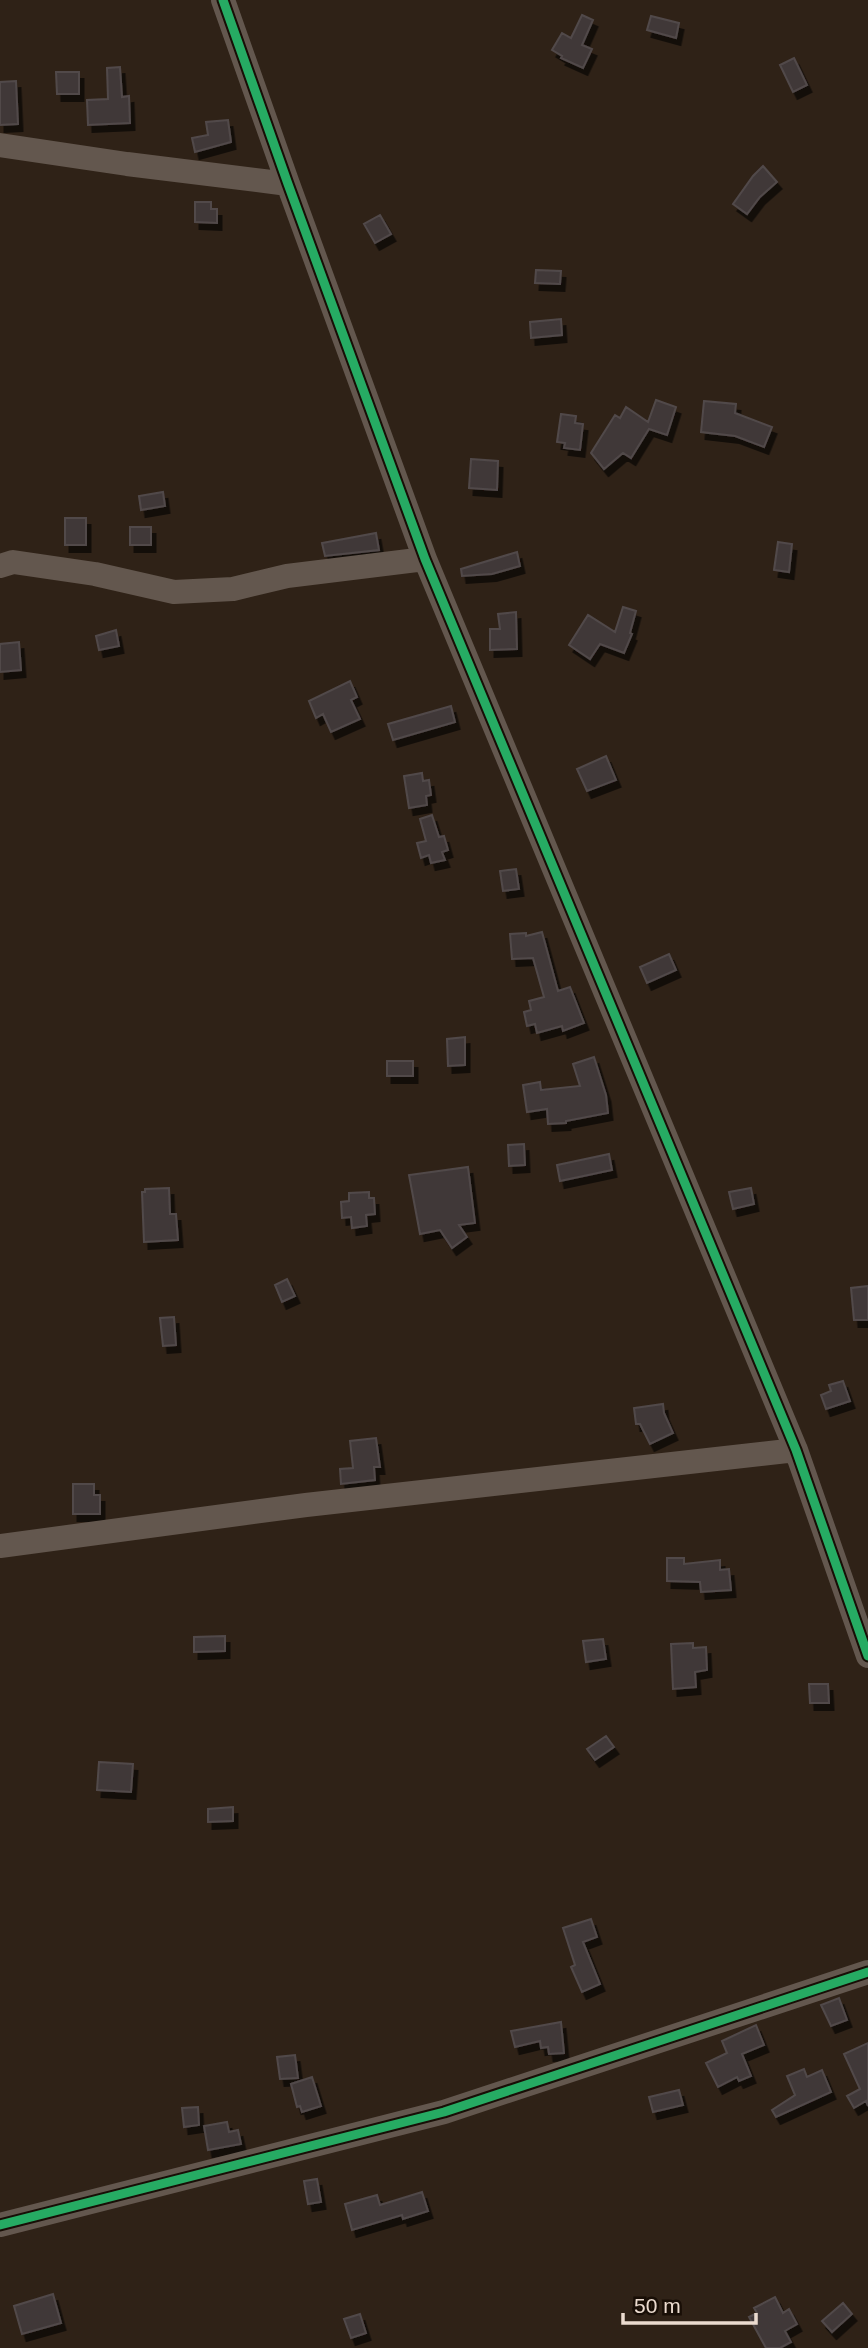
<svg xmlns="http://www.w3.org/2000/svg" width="868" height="2348" font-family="Arial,sans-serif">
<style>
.building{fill:#413939;stroke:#51494a;stroke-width:2;filter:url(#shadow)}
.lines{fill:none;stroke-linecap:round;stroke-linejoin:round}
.minor{stroke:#63574e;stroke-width:24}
.cycleway-casing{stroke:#180e06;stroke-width:13}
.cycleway{stroke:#26ab63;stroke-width:9}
</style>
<defs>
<filter id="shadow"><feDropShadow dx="4.5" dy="7" stdDeviation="0" flood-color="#0009"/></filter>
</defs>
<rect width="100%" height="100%" fill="#2f2217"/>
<!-- building -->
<path class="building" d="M 582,15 L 593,20 L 582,45 L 592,49 L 583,68 L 561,58 L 562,56 L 552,50 L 562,33 L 571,38 Z
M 651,16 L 679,23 L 676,38 L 647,30 Z
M 794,58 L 807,85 L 793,92 L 780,65 Z
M 120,67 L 122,97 L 129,96 L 130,123 L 88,125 L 87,100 L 108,99 L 107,68 Z
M 56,72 L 79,72 L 79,94 L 57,94 Z
M 16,81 L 18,124 L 0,125 L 0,82 Z
M 228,120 L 231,142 L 195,152 L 192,138 L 208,135 L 206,122 Z
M 763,166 L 777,182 L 760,197 L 747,214 L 733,204 L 753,176 Z
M 195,202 L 211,202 L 211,209 L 217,209 L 217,223 L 195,222 Z
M 380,215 L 391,234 L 375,243 L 364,224 Z
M 536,270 L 561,271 L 560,284 L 535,283 Z
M 561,319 L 562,335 L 531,338 L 530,322 Z
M 656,400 L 676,407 L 667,435 L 649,429 L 631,458 L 623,453 L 604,469 L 591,453 L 615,415 L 620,418 L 626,407 L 648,422 Z
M 704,401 L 736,404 L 735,413 L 772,427 L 764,447 L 735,436 L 701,432 Z
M 561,414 L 576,416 L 575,423 L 583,424 L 580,450 L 564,448 L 565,443 L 557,442 Z
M 471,459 L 498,461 L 497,490 L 469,488 Z
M 163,492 L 165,506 L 141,510 L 139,496 Z
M 65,518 L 86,518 L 86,545 L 65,545 Z
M 130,527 L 151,527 L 151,545 L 130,545 Z
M 376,533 L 379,550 L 325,556 L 322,543 Z
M 778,542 L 792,544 L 789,572 L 774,570 Z
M 517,552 L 520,566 L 492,574 L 462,576 L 461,569 Z
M 623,607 L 636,611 L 630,633 L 632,634 L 624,653 L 600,644 L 590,659 L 569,645 L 588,615 L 615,632 Z
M 516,612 L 517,649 L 490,650 L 490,629 L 500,629 L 498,614 Z
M 116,630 L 119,646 L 99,650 L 96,636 Z
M 19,642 L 21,670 L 0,672 L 0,644 Z
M 350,681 L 357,697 L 351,700 L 360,719 L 331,732 L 323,714 L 316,718 L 309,701 Z
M 451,706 L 455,722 L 393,740 L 388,724 Z
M 606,756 L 616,780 L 587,791 L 577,769 Z
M 422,773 L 423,781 L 429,780 L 431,795 L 426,796 L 427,805 L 409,808 L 404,776 Z
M 432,815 L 439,837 L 444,836 L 448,850 L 442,852 L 445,860 L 431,863 L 429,855 L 421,858 L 417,843 L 426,841 L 420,819 Z
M 516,869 L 519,889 L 503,891 L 500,871 Z
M 542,932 L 558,991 L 570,987 L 584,1023 L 563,1031 L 562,1026 L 537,1033 L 535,1024 L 527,1026 L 524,1012 L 531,1010 L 529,1001 L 544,997 L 533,958 L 512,959 L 510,934 L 526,933 L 526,936 Z
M 669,954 L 676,970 L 647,983 L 640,967 Z
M 465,1037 L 465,1065 L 448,1066 L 447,1039 Z
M 594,1057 L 606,1095 L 608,1113 L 566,1121 L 566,1123 L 548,1124 L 547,1109 L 527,1112 L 523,1085 L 540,1082 L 541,1090 L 580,1086 L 573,1064 Z
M 387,1061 L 413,1061 L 413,1076 L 387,1076 Z
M 524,1144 L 525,1165 L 509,1166 L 508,1145 Z
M 609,1154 L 612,1170 L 560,1181 L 557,1165 Z
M 468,1167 L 475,1223 L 459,1225 L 467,1237 L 452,1248 L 440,1230 L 420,1234 L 409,1175 Z
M 169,1188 L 170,1214 L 176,1214 L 178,1240 L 144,1242 L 142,1192 L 145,1192 L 145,1189 Z
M 751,1188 L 754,1204 L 733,1209 L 729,1192 Z
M 369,1192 L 369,1198 L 374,1198 L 375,1214 L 366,1215 L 367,1226 L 352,1228 L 351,1217 L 342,1218 L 341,1202 L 349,1201 L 349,1193 Z
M 287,1279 L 295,1296 L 282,1302 L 275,1285 Z
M 868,1286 L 868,1320 L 854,1320 L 851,1288 Z
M 174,1317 L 176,1345 L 163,1346 L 160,1318 Z
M 843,1381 L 850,1401 L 826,1409 L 821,1395 L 831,1391 L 829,1385 Z
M 663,1404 L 664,1413 L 673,1433 L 650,1444 L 640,1424 L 636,1424 L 634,1408 Z
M 376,1438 L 380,1467 L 374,1467 L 375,1480 L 341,1484 L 340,1469 L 353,1468 L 350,1441 Z
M 73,1484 L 94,1484 L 94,1495 L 100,1495 L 100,1514 L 73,1514 Z
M 667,1558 L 684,1558 L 684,1564 L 720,1560 L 720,1570 L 729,1569 L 731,1590 L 701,1592 L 700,1582 L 667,1581 Z
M 225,1636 L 225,1651 L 194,1652 L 194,1637 Z
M 603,1639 L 606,1659 L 586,1662 L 583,1641 Z
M 693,1643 L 693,1648 L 706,1647 L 707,1670 L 695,1672 L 696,1687 L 673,1689 L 671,1644 Z
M 809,1684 L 828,1684 L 829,1703 L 810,1703 Z
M 606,1736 L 614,1747 L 595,1760 L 587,1749 Z
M 99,1762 L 133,1764 L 131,1792 L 97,1790 Z
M 233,1807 L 233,1821 L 208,1822 L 208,1809 Z
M 591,1919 L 597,1937 L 583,1942 L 600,1984 L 582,1992 L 571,1967 L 575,1965 L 563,1928 Z
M 839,1998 L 847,2020 L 831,2026 L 821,2005 Z
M 561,2022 L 564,2053 L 549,2054 L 548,2047 L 541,2048 L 540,2041 L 515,2047 L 511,2031 Z
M 756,2025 L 764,2045 L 742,2054 L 751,2076 L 739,2081 L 737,2077 L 718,2087 L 706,2063 L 727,2053 L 722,2041 Z
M 868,2043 L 868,2106 L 866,2101 L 854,2108 L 847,2096 L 860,2089 L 844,2054 Z
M 295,2055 L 298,2078 L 280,2079 L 277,2057 Z
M 804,2069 L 807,2077 L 822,2070 L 831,2092 L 776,2117 L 772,2110 L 795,2095 L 787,2076 Z
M 312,2077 L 321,2106 L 302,2112 L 300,2106 L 297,2107 L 291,2084 Z
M 679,2090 L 683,2105 L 653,2112 L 649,2097 Z
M 198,2107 L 199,2125 L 184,2127 L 182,2108 Z
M 227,2122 L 229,2132 L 238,2130 L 241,2144 L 208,2150 L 204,2126 Z
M 317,2179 L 321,2202 L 308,2204 L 304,2181 Z
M 422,2192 L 428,2211 L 403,2219 L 402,2215 L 352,2230 L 345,2204 L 377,2195 L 380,2205 Z
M 53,2294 L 61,2323 L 22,2334 L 14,2306 Z
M 775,2297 L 783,2313 L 789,2309 L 797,2324 L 785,2331 L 791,2342 L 780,2348 L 766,2348 L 749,2317 L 757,2313 L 754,2308 Z
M 843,2303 L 852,2314 L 832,2332 L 822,2321 Z
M 360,2314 L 366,2333 L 351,2338 L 344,2319 Z"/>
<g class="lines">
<!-- minor -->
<path class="minor" d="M 223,0 L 288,184 L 425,559 L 796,1450 L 868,1656
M 0,145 L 127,164 L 288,184
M 0,566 L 13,562 L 95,574 L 174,592 L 233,589 L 287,576 L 425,559
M 0,1546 L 306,1505 L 796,1450
M 0,2225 L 444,2112 L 868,1972"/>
<defs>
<path id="cycleway" d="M 223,0 L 288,184 L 425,559 L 796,1450 L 868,1656
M 0,2225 L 444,2112 L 868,1972"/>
</defs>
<!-- cycleway casing -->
<use href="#cycleway" class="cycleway-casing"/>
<!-- cycleway -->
<use href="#cycleway" class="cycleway"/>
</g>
<!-- scale -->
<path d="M623 2313v10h133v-10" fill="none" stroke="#ebdbcf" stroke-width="3.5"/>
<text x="634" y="2313" font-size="21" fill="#ebdbcf" stroke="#180e06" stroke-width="5" paint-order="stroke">50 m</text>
</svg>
